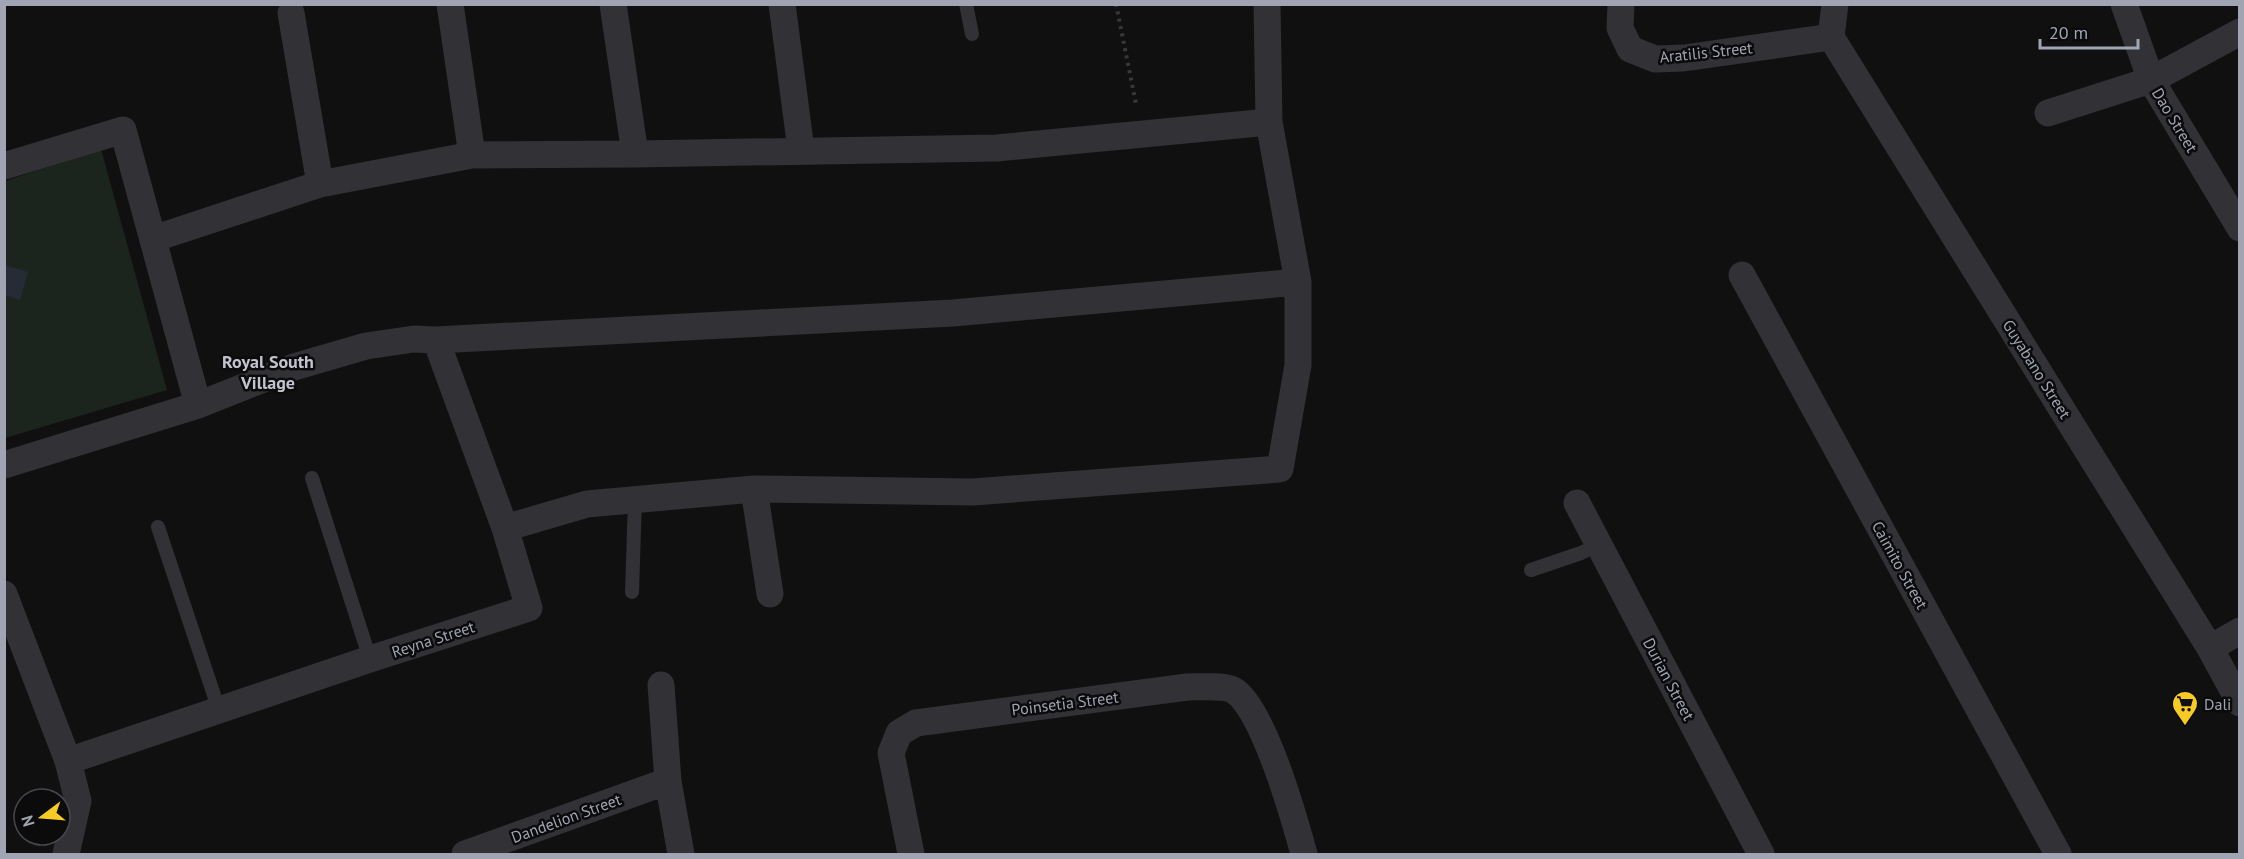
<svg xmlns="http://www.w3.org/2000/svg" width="2244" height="859" font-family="'PT Sans',sans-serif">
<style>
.green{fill:#1c241e}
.water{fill:#262c35}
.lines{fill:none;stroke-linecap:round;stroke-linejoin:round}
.path{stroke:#37383d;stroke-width:4;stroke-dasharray:3 4.5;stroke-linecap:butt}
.lane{stroke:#313136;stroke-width:14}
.street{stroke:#313136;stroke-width:27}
.labels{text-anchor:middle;stroke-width:5;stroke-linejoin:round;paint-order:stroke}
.street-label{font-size:16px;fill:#a0a4b3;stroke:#0b0b0c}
.poi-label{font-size:16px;fill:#a0a4b3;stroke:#0b0b0c;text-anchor:start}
.neighbourhood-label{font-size:18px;font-weight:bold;fill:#c1c3ce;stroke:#0b0b0c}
</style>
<rect width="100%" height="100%" fill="#101011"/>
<!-- green -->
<path class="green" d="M 101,149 L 167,390 L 5,438 L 5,181 Z"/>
<!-- water -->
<path class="water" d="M 5,265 L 28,272 L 20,300 L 5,295 Z"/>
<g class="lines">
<!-- path -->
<path class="path" d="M 1116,4 L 1136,104"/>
<!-- lane -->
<path class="lane" d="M 966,4 L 972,34
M 312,478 L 370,659
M 158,527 L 219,710
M 1531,570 L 1581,553 L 1598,545
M 632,592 L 635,499"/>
<!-- street -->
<path class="street" d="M 450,4 L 472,155
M 613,4 L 635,154
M 782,4 L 801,150
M 1621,4 L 1620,28 L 1630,49 L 1655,59 L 1684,58 L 1831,37
M 2124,4 L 2151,80 L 2240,228
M 291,13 L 320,184
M 1831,37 L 2210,648 L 2240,703
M 1831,37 L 1835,4
M 2048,113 L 2151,80 L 2240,32
M 4,166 L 123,130 L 198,405
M 153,239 L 320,184 L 472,155 L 635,154 L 997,148 L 1269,122
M 1742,275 L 2058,854
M 4,465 L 198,405 L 294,367 L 366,346 L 414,339 L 436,340 L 953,313 L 1298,282
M 754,489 L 770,594
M 1577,503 L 1761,854
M 505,528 L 587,504 L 754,489 L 973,492 L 1280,469 L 1298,365 L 1298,282 L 1269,122 L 1267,4
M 4,594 L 68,761 L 78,801 L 66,854
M 2210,648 L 2240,631
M 661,685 L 668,781 L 681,854
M 68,761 L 370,659 L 529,608 L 505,528 L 436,340
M 465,854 L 668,781
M 911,854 L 891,753 L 899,733 L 916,723 L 1187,687 C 1198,687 1223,685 1233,690 C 1263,706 1295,821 1304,854"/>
</g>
<!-- icons -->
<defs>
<symbol id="supermarket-pin" viewBox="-11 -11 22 30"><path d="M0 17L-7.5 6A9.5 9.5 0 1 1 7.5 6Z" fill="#f6cb23" stroke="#0b0b0c"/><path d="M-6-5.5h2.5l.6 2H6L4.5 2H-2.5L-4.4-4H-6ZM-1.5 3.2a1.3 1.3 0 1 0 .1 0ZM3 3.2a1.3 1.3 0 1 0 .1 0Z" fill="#111"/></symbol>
</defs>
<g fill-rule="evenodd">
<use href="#supermarket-pin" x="2170" y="689" width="30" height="40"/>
</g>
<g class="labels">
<!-- street labels -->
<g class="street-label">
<text transform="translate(1706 52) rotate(-6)" y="6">Aratilis Street</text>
<text transform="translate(2175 120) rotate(59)" y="6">Dao Street</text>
<text transform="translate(2037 369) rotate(58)" y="6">Guyabano Street</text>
<text transform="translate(1900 565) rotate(61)" y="6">Caimito Street</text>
<text transform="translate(433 639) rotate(-18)" y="6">Reyna Street</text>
<text transform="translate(1669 679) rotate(62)" y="6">Durian Street</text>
<text transform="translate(1065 703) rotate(-7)" y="6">Poinsetia Street</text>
<text transform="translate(566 818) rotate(-20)" y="6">Dandelion Street</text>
</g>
<!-- poi labels -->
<g class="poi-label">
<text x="2204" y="710">Dali</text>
</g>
<!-- neighbourhood labels -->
<g class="neighbourhood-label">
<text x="268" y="368">Royal South<tspan x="268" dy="21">Village</tspan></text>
</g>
</g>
<!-- border -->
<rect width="2244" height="859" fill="none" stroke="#a0a4b3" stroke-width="12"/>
<!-- north arrow -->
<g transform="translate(42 817) rotate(254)"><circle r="28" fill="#0b0b0c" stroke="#47484f" stroke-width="1.5"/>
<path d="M0-4.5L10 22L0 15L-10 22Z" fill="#f6cb23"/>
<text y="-9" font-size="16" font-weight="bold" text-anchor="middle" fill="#a0a4b3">N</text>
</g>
<!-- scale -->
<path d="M2040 39v9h98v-9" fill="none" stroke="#a0a4b3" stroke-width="3"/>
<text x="2049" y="39" font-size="18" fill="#a0a4b3" stroke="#0b0b0c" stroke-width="4.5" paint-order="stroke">20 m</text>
</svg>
